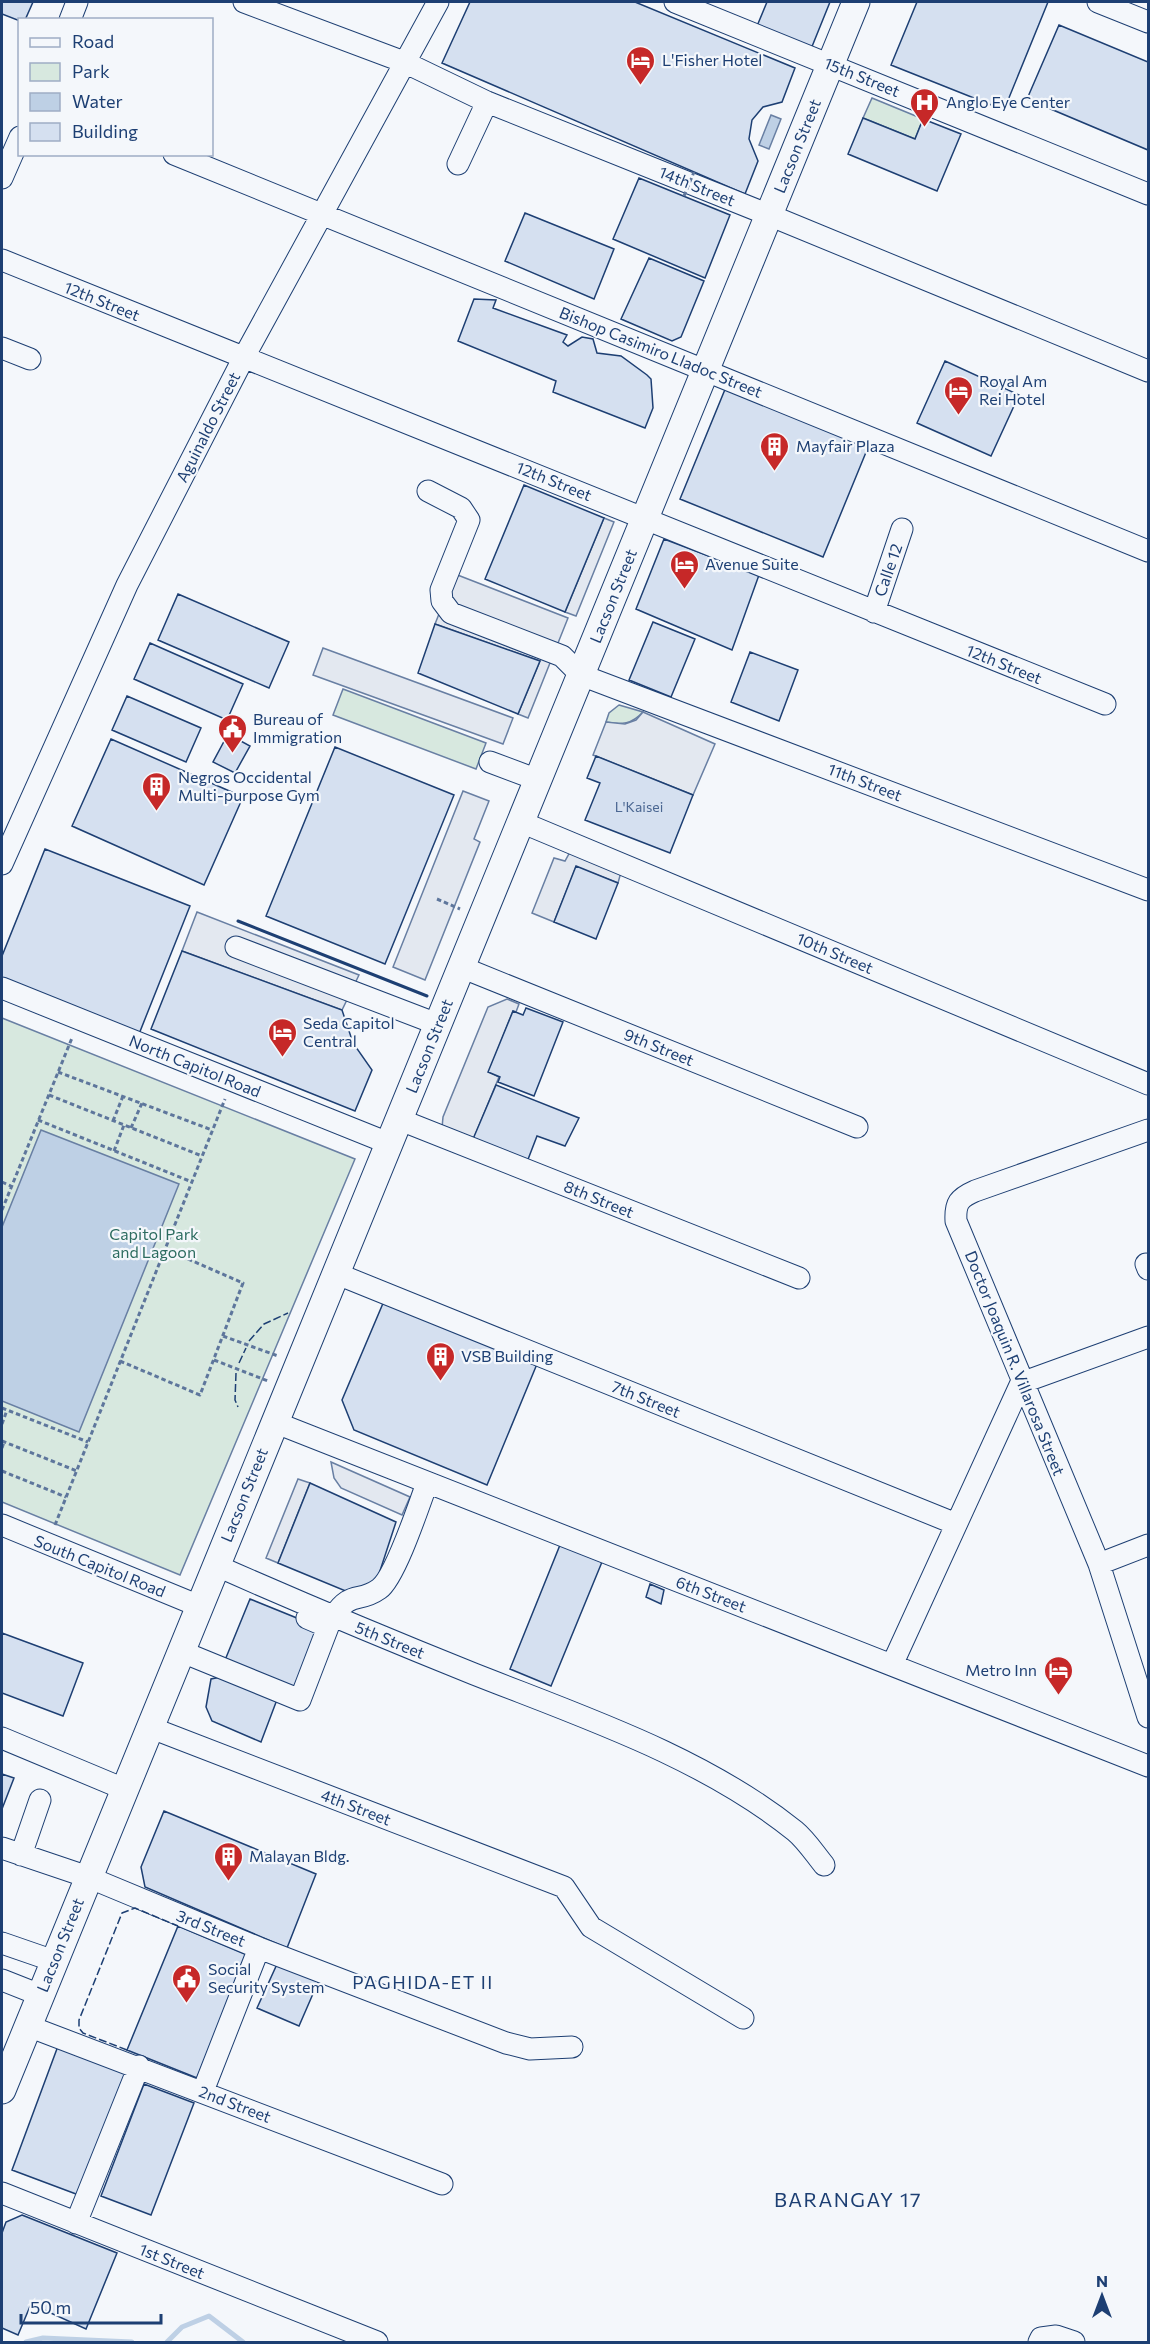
<svg xmlns="http://www.w3.org/2000/svg" width="1150" height="2344" font-family="Commissioner,sans-serif">
<style>
.green{fill:#d7e8df;stroke:#687fa3;stroke-width:1.5}
.parking{fill:#e3e8f0;stroke:#687fa3;stroke-width:1.5}
.water{fill:#bed0e5;stroke:#687fa3;stroke-width:1.5}
.lines{fill:none;stroke-linecap:round;stroke-linejoin:round}
.stream{stroke:#bed0e5;stroke-width:5}
.building{fill:#d5e0f0;stroke:#1d3f73;stroke-width:1.5}
.minor-casing{stroke:#1d3f73;stroke-width:23}
.major-casing{stroke:#1d3f73;stroke-width:29}
.path{stroke:#5e769c;stroke-width:3;stroke-dasharray:4.5 3;stroke-linecap:butt}
.minor{stroke:#f4f7fb;stroke-width:21}
.major{stroke:#f4f7fb;stroke-width:27}
.path-bridge{stroke:#5e769c;stroke-width:3;stroke-dasharray:4.5 3;stroke-linecap:butt}
.fence{stroke:#1d3f73;stroke-width:1.5;stroke-dasharray:8 3;stroke-linecap:butt}
.wall{stroke:#1d3f73;stroke-width:3}
.labels{text-anchor:middle;stroke-width:4.5;stroke-linejoin:round;paint-order:stroke}
.number-label{font-size:14px;fill:#4b6792}
.poi-label{font-size:16px;fill:#1d3f73;stroke:#f4f7fb;text-anchor:start}
.street-label{font-size:16px;fill:#1d3f73;stroke:#f4f7fb}
.park-label{font-size:16px;fill:#2c6c60;stroke:#f4f7fb}
.neighbourhood-label{font-size:18px;letter-spacing:1.5px;fill:#1d3f73;stroke:#f4f7fb}
.quarter-label{font-size:20px;letter-spacing:1.5px;fill:#1d3f73;stroke:#f4f7fb}
</style>
<rect width="100%" height="100%" fill="#f4f7fb"/>
<!-- green -->
<path class="green" d="M 872,98 L 923,119 L 915,139 L 863,118 Z
M 343,689 L 486,743 L 476,769 L 333,715 Z
M 619,705 L 643,712 C 632,724 622,725 606,722 L 609,713 Z
M 2,1018 L 355,1159 L 180,1575 L 2,1502 Z"/>
<!-- parking -->
<path class="parking" d="M 604,518 L 614,522 L 576,616 L 565,612 Z
M 455,574 L 568,618 L 528,718 L 518,714 L 540,661 L 435,624 Z
M 323,648 L 513,718 L 503,744 L 313,675 Z
M 643,712 L 715,744 L 693,795 L 593,755 L 606,722 L 625,724 L 636,720 Z
M 463,791 L 489,801 L 474,839 L 480,842 L 425,980 L 393,967 Z
M 570,852 L 621,872 L 618,883 L 576,867 L 554,922 L 532,913 L 554,858 L 565,861 Z
M 197,912 L 359,975 L 342,1010 L 182,951 Z
M 507,999 L 519,1004 L 516,1012 L 513,1011 L 489,1072 L 499,1077 L 471,1145 L 442,1128 L 443,1117 L 488,1007 Z
M 331,1462 L 410,1497 L 402,1515 L 341,1488 L 334,1478 Z
M 298,1479 L 310,1483 L 278,1563 L 266,1558 Z"/>
<!-- water -->
<path class="water" d="M 771,115 L 781,119 L 769,149 L 759,145 Z
M 41,1130 L 179,1184 L 79,1432 L 2,1401 L 2,1227 Z"/>
<g class="lines">
<!-- stream -->
<path class="stream" d="M 26,2342 L 43,2338 L 132,2342
M 167,2342 L 182,2327 L 209,2316 L 243,2342"/>
</g>
<!-- building -->
<path class="building" d="M 2,2 L 33,2 L 25,20 L 20,21 L 2,14 Z
M 470,2 L 635,2 L 795,68 L 782,102 L 763,107 L 752,120 L 749,139 L 758,161 L 745,194 L 442,63 Z
M 767,2 L 830,2 L 811,49 L 757,26 Z
M 917,2 L 1048,2 L 1004,110 L 891,65 Z
M 1059,25 L 1148,62 L 1148,150 L 1027,99 Z
M 863,118 L 915,139 L 923,119 L 961,134 L 937,191 L 848,154 Z
M 639,178 L 730,215 L 705,278 L 613,239 Z
M 525,213 L 614,249 L 594,299 L 505,261 Z
M 649,258 L 704,281 L 681,337 L 672,341 L 621,319 Z
M 474,299 L 496,300 L 493,308 L 567,335 L 563,342 L 568,346 L 582,337 L 593,339 L 597,353 L 621,356 L 647,375 L 651,379 L 653,408 L 645,428 L 553,392 L 556,381 L 458,341 Z
M 945,361 L 1019,395 L 991,456 L 917,423 Z
M 726,387 L 869,445 L 823,557 L 680,499 Z
M 524,485 L 604,518 L 565,612 L 485,579 Z
M 664,539 L 759,575 L 732,650 L 636,609 Z
M 178,594 L 289,642 L 269,688 L 158,640 Z
M 653,622 L 695,639 L 671,697 L 629,680 Z
M 435,624 L 540,661 L 518,714 L 418,673 Z
M 150,643 L 243,684 L 227,720 L 134,679 Z
M 750,652 L 798,670 L 779,721 L 731,702 Z
M 127,696 L 201,728 L 186,762 L 112,730 Z
M 228,734 L 250,746 L 235,773 L 213,762 Z
M 111,739 L 243,797 L 204,885 L 72,826 Z
M 335,747 L 454,795 L 385,964 L 266,916 Z
M 596,756 L 693,795 L 670,853 L 585,820 L 600,783 L 587,778 Z
M 45,849 L 190,906 L 139,1034 L 2,979 L 2,956 Z
M 576,866 L 618,883 L 596,939 L 554,922 Z
M 182,951 L 342,1010 L 353,1043 L 372,1070 L 355,1111 L 151,1029 Z
M 526,1008 L 563,1022 L 534,1096 L 498,1082 L 500,1077 L 488,1072 L 513,1011 L 523,1015 Z
M 496,1085 L 579,1118 L 565,1146 L 537,1136 L 527,1162 L 473,1139 Z
M 384,1301 L 537,1364 L 487,1485 L 354,1430 L 342,1400 Z
M 310,1483 L 396,1522 L 377,1580 L 365,1590 L 348,1592 L 278,1563 Z
M 560,1545 L 602,1562 L 551,1686 L 510,1669 Z
M 650,1584 L 664,1590 L 661,1604 L 646,1597 Z
M 250,1599 L 324,1629 L 297,1695 L 223,1665 Z
M 2,1633 L 83,1663 L 63,1716 L 2,1693 Z
M 226,1676 L 278,1697 L 261,1742 L 212,1721 L 206,1707 L 211,1679 Z
M 2,1774 L 14,1778 L 2,1809 Z
M 164,1811 L 316,1874 L 287,1948 L 145,1887 L 141,1867 Z
M 178,1926 L 247,1955 L 197,2078 L 127,2050 Z
M 278,1962 L 319,1980 L 299,2026 L 257,2008 Z
M 58,2046 L 130,2073 L 84,2197 L 12,2170 Z
M 144,2084 L 194,2103 L 151,2215 L 101,2196 Z
M 22,2215 L 117,2253 L 86,2329 L 31,2304 L 18,2335 L 2,2328 L 2,2233 L 6,2222 Z"/>
<g class="lines">
<defs>
<path id="minor" d="M 244,2 L 404,62 L 487,102 L 769,215 L 1148,371
M 675,2 L 1148,194
M 1098,2 L 1148,22
M 70,20 L 77,2
M 174,154 L 1148,551
M 458,164 L 487,102
M 2,178 L 20,137
M 2,260 L 1105,704
M 2,348 L 30,359
M 428,491 L 461,508 L 469,520 L 441,590 L 442,601 L 451,613 L 562,656 L 581,675 L 1148,890
M 874,612 L 902,529
M 490,762 L 538,780
M 521,822 L 1148,1084
M 2,864 L 127,585 L 244,357 L 438,2
M 236,947 L 437,1024
M 461,967 L 857,1127
M 2,988 L 388,1143
M 398,1119 L 799,1278
M 1148,1130 L 975,1191 C 959,1198 955,1203 956,1221 L 1099,1564 L 1148,1717
M 1146,1264 L 1148,1269
M 335,1273 L 956,1524
M 274,1422 L 1148,1766
M 2,1525 L 199,1606
M 1099,1564 L 1148,1545
M 215,1565 C 301,1603 387,1639 474,1674 C 583,1717 703,1757 795,1831 C 806,1840 815,1854 824,1865
M 333,1617 C 352,1589 358,1604 379,1589 C 395,1578 419,1505 427,1483
M 180,1651 L 300,1700 L 328,1627 L 307,1618
M 892,1665 L 1021,1383 L 1148,1337
M 149,1727 L 564,1887 L 591,1927 L 743,2018
M 2,1738 L 124,1789
M 2,1848 L 88,1877 L 259,1948 L 506,2043 L 530,2049 L 572,2047
M 21,1855 L 40,1800
M 2,1943 L 54,1961
M 2,1980 L 40,1995
M 28,2026 L 442,2184
M 203,2091 L 259,1948
M 2,2193 L 377,2342
M 76,2223 L 139,2066
M 1039,2342 L 1041,2338 L 1056,2336 L 1074,2342"/>
<path id="major" d="M 2,2090 L 856,2"/>
</defs>
<!-- minor casing -->
<use href="#minor" class="minor-casing"/>
<!-- major casing -->
<use href="#major" class="major-casing"/>
<!-- path -->
<path class="path" d="M 437,899 L 460,909
M 58,1072 L 212,1130
M 49,1095 L 202,1156
M 38,1120 L 192,1182
M 113,1121 L 123,1096
M 131,1128 L 142,1103
M 114,1151 L 124,1125
M 2,1182 L 11,1186
M 2,1210 L 72,1038
M 223,1336 L 278,1356
M 214,1360 L 268,1381
M 120,1361 L 200,1395 L 243,1283 L 165,1249
M 2,1408 L 88,1442
M 2,1424 L 7,1410
M 2,1441 L 77,1471
M 2,1448 L 4,1442
M 2,1471 L 66,1497
M 55,1525 L 225,1099"/>
<!-- minor -->
<use href="#minor" class="minor"/>
<!-- major -->
<use href="#major" class="major"/>
<!-- path-bridge -->
<path class="path-bridge" d="M 684,196 L 694,172"/>
<!-- fence -->
<path class="fence" d="M 249,1341 L 264,1324 L 288,1313
M 239,1363 L 246,1348
M 236,1373 L 235,1400 L 238,1407
M 127,2050 L 83,2033 L 79,2028 L 79,2020 L 122,1913 L 135,1908 L 178,1926"/>
<!-- wall -->
<path class="wall" d="M 238,921 L 427,996"/>
</g>
<!-- icons -->
<defs>
<symbol id="hotel-pin" viewBox="-11 -11 22 30"><path d="M0 17L-7.5 6A9.5 9.5 0 1 1 7.5 6Z" fill="#c62828" stroke="#f4f7fb"/><path d="M-6-4.5h1.5V1H6V5H4.5V3h-9V5H-6ZM-4 0a1.8 1.8 0 1 1 3.6 0ZM.5 0V-2.5h3Q6-2.5 6 0Z" fill="#fff"/></symbol>
<symbol id="hospital-pin" viewBox="-11 -11 22 30"><path d="M0 17L-7.5 6A9.5 9.5 0 1 1 7.5 6Z" fill="#c62828" stroke="#f4f7fb"/><path d="M-5-5h3v3.5h4V-5h3V5h-3V1.5h-4V5h-3Z" fill="#fff"/></symbol>
<symbol id="building-pin" viewBox="-11 -11 22 30"><path d="M0 17L-7.5 6A9.5 9.5 0 1 1 7.5 6Z" fill="#c62828" stroke="#f4f7fb"/><path d="M-4-6H4V6H1V3H-1V6H-4ZM-2.5-4.3h1.7v1.8h-1.7ZM.8-4.3h1.7v1.8H.8ZM-2.5-1h1.7V.8h-1.7ZM.8-1h1.7V.8H.8Z" fill="#fff"/></symbol>
<symbol id="civic-pin" viewBox="-11 -11 22 30"><path d="M0 17L-7.5 6A9.5 9.5 0 1 1 7.5 6Z" fill="#c62828" stroke="#f4f7fb"/><path d="M-.6-6.5H3V-4.5H.6V-3L4-1V1h2V6H-6V1h2V-1L-.6-3ZM-1.2 2.5V6h2.4V2.5Z" fill="#fff"/></symbol>
</defs>
<g fill-rule="evenodd">
<use href="#hotel-pin" x="624" y="44" width="33" height="45"/>
<use href="#hospital-pin" x="908" y="86" width="33" height="45"/>
<use href="#hotel-pin" x="942" y="374" width="33" height="45"/>
<use href="#building-pin" x="758" y="430" width="33" height="45"/>
<use href="#hotel-pin" x="668" y="548" width="33" height="45"/>
<use href="#civic-pin" x="216" y="712" width="33" height="45"/>
<use href="#building-pin" x="140" y="770" width="33" height="45"/>
<use href="#hotel-pin" x="266" y="1016" width="33" height="45"/>
<use href="#building-pin" x="424" y="1340" width="33" height="45"/>
<use href="#hotel-pin" x="1042" y="1654" width="33" height="45"/>
<use href="#building-pin" x="212" y="1840" width="33" height="45"/>
<use href="#civic-pin" x="170" y="1962" width="33" height="45"/>
</g>
<g class="labels">
<!-- number labels -->
<g class="number-label">
<text x="639" y="812">L'Kaisei</text>
</g>
<!-- poi labels -->
<g class="poi-label">
<text x="662" y="66">L'Fisher Hotel</text>
<text x="946" y="108">Anglo Eye Center</text>
<text x="979" y="387">Royal Am<tspan x="979" dy="18">Rei Hotel</tspan></text>
<text x="796" y="452">Mayfair Plaza</text>
<text x="705" y="570">Avenue Suite</text>
<text x="253" y="725">Bureau of<tspan x="253" dy="18">Immigration</tspan></text>
<text x="178" y="783">Negros Occidental<tspan x="178" dy="18">Multi-purpose Gym</tspan></text>
<text x="303" y="1029">Seda Capitol<tspan x="303" dy="18">Central</tspan></text>
<text x="461" y="1362">VSB Building</text>
<text x="1037" y="1676" text-anchor="end">Metro Inn</text>
<text x="249" y="1862">Malayan Bldg.</text>
<text x="208" y="1975">Social<tspan x="208" dy="18">Security System</tspan></text>
</g>
<!-- street labels -->
<g class="street-label">
<text transform="translate(862 77) rotate(22)" y="6">15th Street</text>
<text transform="translate(797 146) rotate(-68)" y="6">Lacson Street</text>
<text transform="translate(697 186) rotate(22)" y="6">14th Street</text>
<text transform="translate(102 301) rotate(22)" y="6">12th Street</text>
<text transform="translate(661 352) rotate(22)" y="6">Bishop Casimiro Lladoc Street</text>
<text transform="translate(208 427) rotate(-63)" y="6">Aguinaldo Street</text>
<text transform="translate(554 481) rotate(22)" y="6">12th Street</text>
<text transform="translate(888 570) rotate(-71)" y="6">Calle 12</text>
<text transform="translate(613 596) rotate(-68)" y="6">Lacson Street</text>
<text transform="translate(1004 664) rotate(22)" y="6">12th Street</text>
<text transform="translate(865 782) rotate(21)" y="6">11th Street</text>
<text transform="translate(835 953) rotate(23)" y="6">10th Street</text>
<text transform="translate(429 1046) rotate(-68)" y="6">Lacson Street</text>
<text transform="translate(659 1047) rotate(22)" y="6">9th Street</text>
<text transform="translate(195 1066) rotate(22)" y="6">North Capitol Road</text>
<text transform="translate(599 1199) rotate(22)" y="6">8th Street</text>
<text transform="translate(1015 1363) rotate(68)" y="6">Doctor Joaquin R. Villarosa Street</text>
<text transform="translate(646 1399) rotate(22)" y="6">7th Street</text>
<text transform="translate(244 1495) rotate(-68)" y="6">Lacson Street</text>
<text transform="translate(100 1566) rotate(22)" y="6">South Capitol Road</text>
<text transform="translate(711 1594) rotate(21)" y="6">6th Street</text>
<text transform="translate(390 1640) rotate(22)" y="6">5th Street</text>
<text transform="translate(356 1807) rotate(21)" y="6">4th Street</text>
<text transform="translate(211 1928) rotate(22)" y="6">3rd Street</text>
<text transform="translate(60 1945) rotate(-68)" y="6">Lacson Street</text>
<text transform="translate(235 2104) rotate(21)" y="6">2nd Street</text>
<text transform="translate(172 2261) rotate(22)" y="6">1st Street</text>
</g>
<!-- park labels -->
<g class="park-label">
<text x="154" y="1240">Capitol Park<tspan x="154" dy="18">and Lagoon</tspan></text>
</g>
<!-- neighbourhood labels -->
<g class="neighbourhood-label">
<text x="423" y="1989">PAGHIDA-ET II</text>
</g>
<!-- quarter labels -->
<g class="quarter-label">
<text x="848" y="2207">BARANGAY 17</text>
</g>
</g>
<!-- border -->
<rect width="1150" height="2344" fill="none" stroke="#1d3f73" stroke-width="6"/>
<!-- legend -->
<rect x="18" y="18" width="195" height="138" fill="#f4f7fb" stroke="#9eadc5" stroke-width="1.5"/>
<rect x="30" y="38" width="30" height="9" fill="#f4f7fb" stroke="#9eadc5" stroke-width="1.5"/>
<text x="72" y="48" font-size="18" fill="#1d3f73">Road</text>
<rect x="30" y="63" width="30" height="18" fill="#d7e8df" stroke="#9eadc5" stroke-width="1.5"/>
<text x="72" y="78" font-size="18" fill="#1d3f73">Park</text>
<rect x="30" y="93" width="30" height="18" fill="#bed0e5" stroke="#9eadc5" stroke-width="1.5"/>
<text x="72" y="108" font-size="18" fill="#1d3f73">Water</text>
<rect x="30" y="123" width="30" height="18" fill="#d5e0f0" stroke="#9eadc5" stroke-width="1.5"/>
<text x="72" y="138" font-size="18" fill="#1d3f73">Building</text>
<!-- north arrow -->
<g transform="translate(1102 2296)" stroke="#f4f7fb" stroke-width="4.5" paint-order="stroke">
<path d="M0-4.5L10 22L0 15L-10 22Z" fill="#1d3f73"/>
<text y="-9" font-size="16" font-weight="bold" text-anchor="middle" fill="#1d3f73">N</text>
</g>
<!-- scale -->
<path d="M21 2314v9h140v-9" fill="none" stroke="#1d3f73" stroke-width="3"/>
<text x="30" y="2314" font-size="18" fill="#1d3f73" stroke="#f4f7fb" stroke-width="4.5" paint-order="stroke">50 m</text>
</svg>
